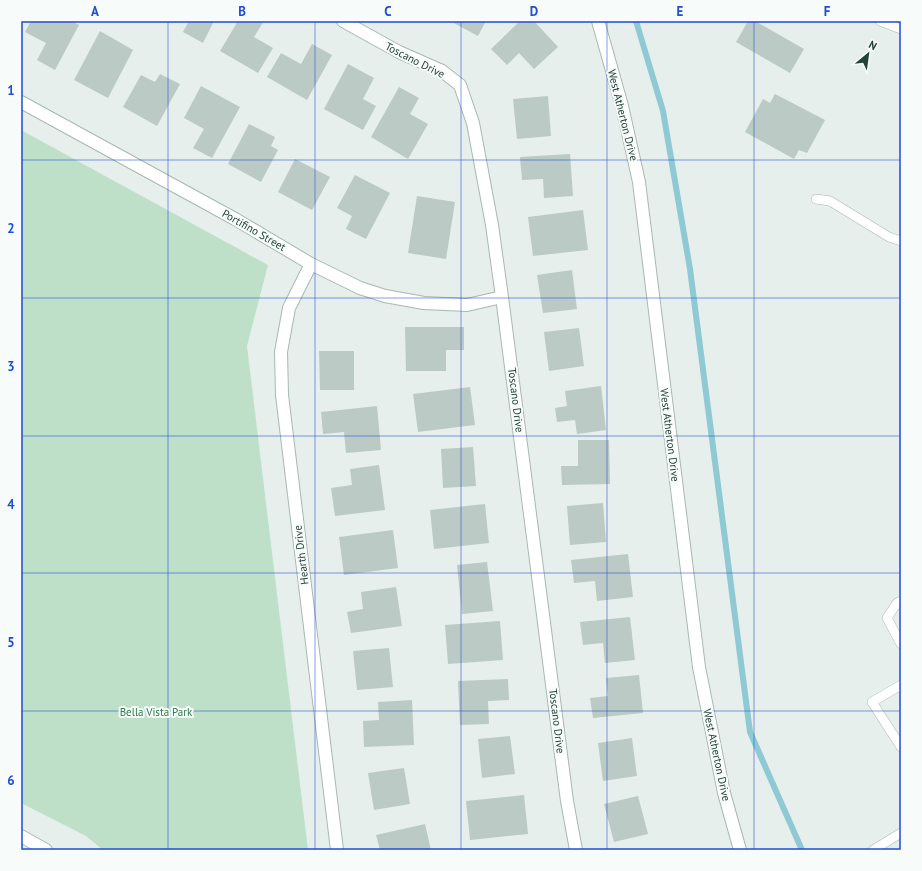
<svg xmlns="http://www.w3.org/2000/svg" width="922" height="871" font-family="'PT Sans',sans-serif">
<style>
.green{fill:#bfe0c8}
.lines{fill:none;stroke-linecap:round;stroke-linejoin:round}
.stream{stroke:#8ec9d4;stroke-width:6}
.building{fill:#bbcac4}
.service-casing{stroke:#a8b8b2;stroke-width:10}
.minor-casing{stroke:#a8b8b2;stroke-width:14}
.tertiary-casing{stroke:#a8b8b2;stroke-width:14}
.service{stroke:#fff;stroke-width:9}
.minor{stroke:#fff;stroke-width:12}
.tertiary{stroke:#fff;stroke-width:12}
.grid{fill:none;stroke:#1d4ed8;stroke-width:1;stroke-opacity:0.55}
.labels{text-anchor:middle;stroke-width:4;stroke-linejoin:round;paint-order:stroke}
.street-label{font-size:11px;fill:#24423a;stroke:#f7fbf9}
.park-label{font-size:11px;fill:#2d7a4b;stroke:#f7fbf9}
.neatline{fill:none;stroke:#1d4ed8;stroke-width:1.5}
.grid-label{font-size:13px;text-anchor:middle;font-weight:bold;fill:#1d4ed8}
</style>
<rect width="100%" height="100%" fill="#e6efeb"/>
<!-- green -->
<path class="green" d="M 21,130 L 268,265 L 247,346 L 308,850 L 103,850 L 86,836 L 21,803 Z"/>
<g class="lines">
<!-- stream -->
<path class="stream" d="M 636,21 L 663,111 L 690,269 L 750,732 L 802,850"/>
</g>
<!-- building -->
<path class="building" d="M 31,21 L 71,21 L 79,25 L 55,70 L 37,60 L 46,43 L 25,32 Z
M 189,21 L 214,21 L 203,43 L 183,32 Z
M 238,21 L 264,21 L 254,37 L 273,48 L 258,73 L 220,51 Z
M 450,21 L 486,21 L 478,36 Z
M 520,21 L 534,21 L 558,47 L 534,69 L 519,53 L 507,65 L 491,49 Z
M 748,21 L 755,21 L 804,49 L 790,73 L 736,42 Z
M 100,31 L 133,50 L 108,98 L 74,80 Z
M 312,44 L 332,55 L 307,100 L 267,77 L 281,53 L 301,64 Z
M 348,64 L 374,78 L 363,99 L 376,106 L 363,130 L 324,109 Z
M 160,74 L 180,84 L 157,126 L 123,107 L 141,75 L 155,82 Z
M 201,86 L 240,107 L 212,158 L 193,148 L 204,129 L 184,118 Z
M 399,87 L 419,98 L 410,114 L 428,124 L 408,159 L 371,137 Z
M 775,94 L 825,120 L 807,153 L 799,150 L 794,159 L 745,132 L 763,99 L 770,103 Z
M 548,96 L 551,136 L 517,139 L 513,99 Z
M 249,124 L 275,137 L 271,146 L 278,150 L 261,182 L 228,164 Z
M 570,154 L 573,196 L 544,198 L 543,179 L 522,180 L 520,157 Z
M 295,159 L 330,177 L 312,210 L 278,192 Z
M 355,175 L 390,193 L 366,239 L 346,229 L 352,216 L 337,208 Z
M 417,196 L 455,202 L 446,259 L 408,253 Z
M 583,210 L 588,250 L 533,256 L 528,217 Z
M 572,270 L 577,309 L 543,313 L 537,275 Z
M 405,327 L 464,327 L 464,350 L 446,350 L 446,371 L 406,371 Z
M 579,328 L 584,366 L 549,371 L 544,332 Z
M 319,351 L 354,351 L 354,390 L 320,390 Z
M 601,386 L 606,430 L 577,434 L 575,420 L 557,422 L 555,408 L 567,406 L 565,391 Z
M 470,387 L 475,425 L 418,432 L 413,394 Z
M 377,406 L 381,450 L 346,453 L 344,432 L 323,434 L 321,412 Z
M 578,440 L 609,440 L 610,484 L 562,485 L 561,466 L 578,466 Z
M 473,447 L 476,486 L 443,488 L 441,449 Z
M 379,465 L 385,510 L 335,516 L 331,488 L 352,485 L 350,469 Z
M 603,503 L 606,542 L 570,545 L 567,506 Z
M 485,504 L 489,543 L 434,549 L 430,510 Z
M 393,530 L 398,568 L 344,575 L 339,537 Z
M 628,554 L 633,597 L 597,601 L 595,581 L 574,583 L 571,560 Z
M 487,562 L 493,611 L 462,614 L 457,565 Z
M 396,587 L 402,626 L 351,633 L 347,612 L 363,609 L 361,592 Z
M 630,617 L 635,660 L 605,663 L 603,643 L 583,645 L 580,622 Z
M 500,621 L 503,660 L 448,664 L 445,625 Z
M 389,648 L 393,687 L 357,690 L 353,651 Z
M 639,675 L 643,713 L 593,718 L 590,698 L 608,696 L 606,678 Z
M 508,679 L 509,700 L 488,701 L 489,724 L 460,725 L 458,681 Z
M 412,700 L 414,745 L 364,747 L 363,721 L 379,720 L 378,702 Z
M 510,736 L 515,774 L 482,778 L 478,739 Z
M 632,738 L 637,776 L 603,781 L 598,743 Z
M 404,768 L 410,804 L 374,810 L 368,773 Z
M 524,795 L 528,834 L 470,840 L 466,801 Z
M 638,796 L 648,834 L 614,842 L 604,804 Z
M 425,824 L 431,850 L 380,850 L 376,835 Z"/>
<g class="lines">
<defs>
<path id="service" d="M 880,21 L 901,29
M 816,199 L 830,201 L 889,237 L 901,241
M 901,601 L 897,603 L 887,618 L 901,644
M 901,685 L 872,702 L 901,747
M 873,850 L 901,833"/>
<path id="minor" d="M 343,21 L 399,52 L 442,71 L 460,85 L 473,123 L 492,225 L 502,297 L 567,801 L 576,850
M 21,102 L 235,219 L 311,264 L 360,288 L 385,296 L 424,303 L 467,305 L 502,297
M 311,264 L 289,308 L 281,352 L 282,395 L 337,850
M 21,836 L 46,850"/>
<path id="tertiary" d="M 598,21 L 622,106 L 639,182 L 699,667 L 724,793 L 740,850"/>
</defs>
<!-- service casing -->
<use href="#service" class="service-casing"/>
<!-- minor casing -->
<use href="#minor" class="minor-casing"/>
<!-- tertiary casing -->
<use href="#tertiary" class="tertiary-casing"/>
<!-- service -->
<use href="#service" class="service"/>
<!-- minor -->
<use href="#minor" class="minor"/>
<!-- tertiary -->
<use href="#tertiary" class="tertiary"/>
</g>
<!-- grid -->
<path class="grid" d="M 168,21 L 168,850M 315,21 L 315,850M 461,21 L 461,850M 607,21 L 607,850M 754,21 L 754,850M 21,160 L 901,160M 21,298 L 901,298M 21,436 L 901,436M 21,573 L 901,573M 21,711 L 901,711"/>
<g class="labels">
<!-- street labels -->
<g class="street-label">
<text transform="translate(415 60) rotate(27)" y="4">Toscano Drive</text>
<text transform="translate(623 115) rotate(76)" y="4">West Atherton Drive</text>
<text transform="translate(254 230) rotate(30)" y="4">Portifino Street</text>
<text transform="translate(516 400) rotate(83)" y="4">Toscano Drive</text>
<text transform="translate(670 435) rotate(83)" y="4">West Atherton Drive</text>
<text transform="translate(301 555) rotate(-97)" y="4">Hearth Drive</text>
<text transform="translate(557 721) rotate(83)" y="4">Toscano Drive</text>
<text transform="translate(717 755) rotate(78)" y="4">West Atherton Drive</text>
</g>
<!-- park labels -->
<g class="park-label">
<text x="156" y="716">Bella Vista Park</text>
</g>
</g>
<!-- border -->
<rect width="922" height="871" fill="none" stroke="#f7fbf9" stroke-width="44"/>
<!-- north arrow -->
<g transform="translate(868 54) rotate(29)" stroke="#f7fbf9" stroke-width="3" paint-order="stroke">
<path d="M0-3L7 15L0 10L-7 15Z" fill="#24423a"/>
<text y="-6" font-size="11" font-weight="bold" text-anchor="middle" fill="#24423a">N</text>
</g>
<rect x="22" y="22" width="878" height="827" class="neatline"/>
<g class="grid-label">
<text x="95" y="16">A</text>
<text x="242" y="16">B</text>
<text x="388" y="16">C</text>
<text x="534" y="16">D</text>
<text x="680" y="16">E</text>
<text x="827" y="16">F</text>
<text x="11" y="95">1</text>
<text x="11" y="233">2</text>
<text x="11" y="371">3</text>
<text x="11" y="509">4</text>
<text x="11" y="647">5</text>
<text x="11" y="785">6</text>
</g>
</svg>
